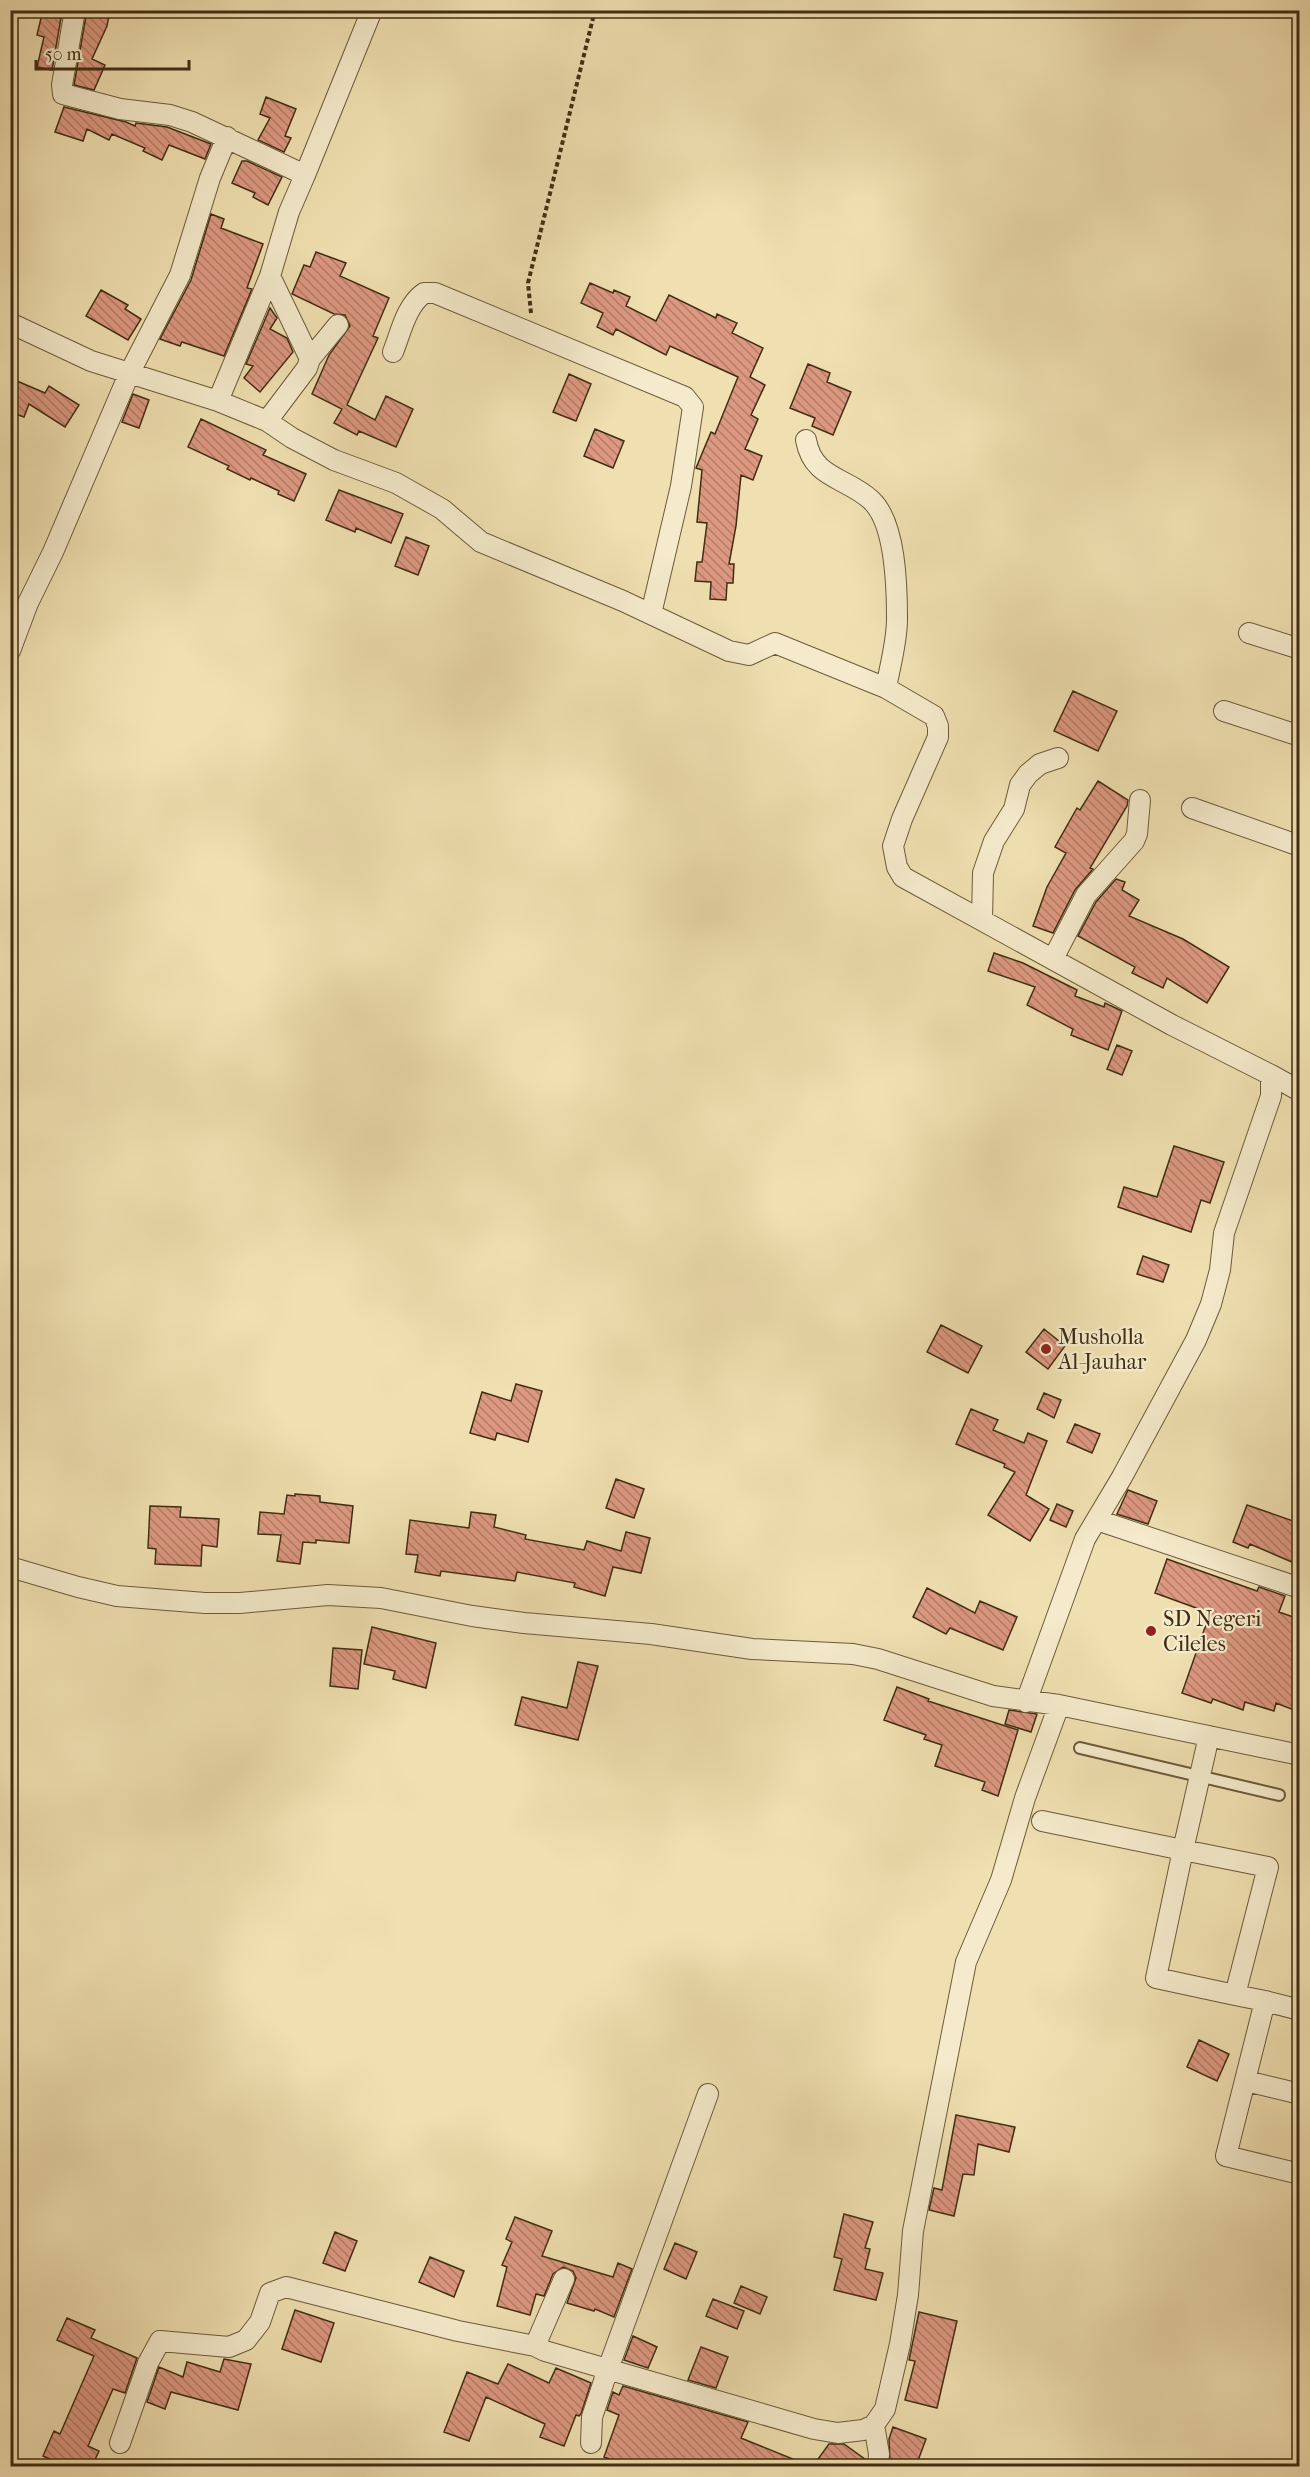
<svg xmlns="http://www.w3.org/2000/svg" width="1310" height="2477" font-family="'IM FELL French Canon',serif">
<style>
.building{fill:url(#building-back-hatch);stroke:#402d13;stroke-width:1.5}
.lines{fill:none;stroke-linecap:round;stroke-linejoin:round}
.service-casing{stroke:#6c5a3a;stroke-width:14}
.minor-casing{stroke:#6c5a3a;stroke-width:22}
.path{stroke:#402d13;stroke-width:4;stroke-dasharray:4.5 3;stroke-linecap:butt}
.service{stroke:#f5ebcc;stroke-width:10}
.minor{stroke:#f5ebcc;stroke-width:20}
.poi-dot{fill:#8f2418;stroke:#f5ebcc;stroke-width:2}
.labels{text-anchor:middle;stroke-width:4.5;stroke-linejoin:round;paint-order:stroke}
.poi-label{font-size:22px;fill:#402d13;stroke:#f5ebcc;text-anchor:start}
</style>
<defs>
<pattern id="building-back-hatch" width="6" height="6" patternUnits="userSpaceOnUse" patternTransform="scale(1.5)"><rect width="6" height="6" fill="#dd9881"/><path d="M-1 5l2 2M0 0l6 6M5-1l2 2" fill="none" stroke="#b57c68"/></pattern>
</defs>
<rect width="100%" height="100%" fill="#f0e0b1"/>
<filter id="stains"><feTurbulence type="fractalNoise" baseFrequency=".00333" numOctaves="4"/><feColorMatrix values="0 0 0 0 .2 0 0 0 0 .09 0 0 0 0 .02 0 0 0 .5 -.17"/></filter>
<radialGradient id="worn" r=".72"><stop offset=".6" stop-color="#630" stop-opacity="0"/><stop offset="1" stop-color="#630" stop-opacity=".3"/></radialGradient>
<!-- building -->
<path class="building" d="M 87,10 L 110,10 L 107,26 L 92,59 L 105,65 L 94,90 L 74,85 Z
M 42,14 L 61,18 L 52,70 L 37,67 L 44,37 L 37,35 Z
M 266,97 L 296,109 L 285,136 L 291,138 L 284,152 L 258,140 L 270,118 L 260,114 Z
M 64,107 L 126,122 L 135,126 L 136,123 L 167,127 L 211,144 L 205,159 L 169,145 L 162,160 L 143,151 L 145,148 L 112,134 L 109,140 L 87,129 L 83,141 L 55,132 Z
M 242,161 L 247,161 L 282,177 L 268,205 L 253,197 L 255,193 L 232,183 Z
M 211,214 L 224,219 L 221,228 L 263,244 L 247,288 L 252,289 L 224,356 L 182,342 L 180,346 L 160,339 L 191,280 Z
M 316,252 L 346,263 L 340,276 L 389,298 L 373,336 L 378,338 L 347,405 L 375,420 L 386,396 L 413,409 L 396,447 L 359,431 L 357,435 L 334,423 L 342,409 L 312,394 L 329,355 L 350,326 L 345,315 L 334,314 L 292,294 L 304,265 L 310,267 Z
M 590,283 L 613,293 L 614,290 L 630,297 L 626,306 L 656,321 L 669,295 L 716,318 L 717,314 L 737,323 L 732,333 L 763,348 L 750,377 L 765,385 L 751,415 L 758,419 L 745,449 L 762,456 L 753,480 L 741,475 L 736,526 L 729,564 L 734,564 L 733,583 L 727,583 L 726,600 L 710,599 L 711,582 L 695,581 L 697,562 L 702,562 L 707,523 L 697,522 L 702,470 L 696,468 L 711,432 L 715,434 L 738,377 L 670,346 L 666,355 L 616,329 L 613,335 L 597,327 L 603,313 L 581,303 Z
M 101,290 L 128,305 L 125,309 L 141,319 L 128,340 L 86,316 Z
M 270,308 L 277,318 L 270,329 L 287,338 L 293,352 L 260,392 L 244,378 L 253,366 L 246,364 Z
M 808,364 L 830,373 L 827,382 L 851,392 L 833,435 L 812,426 L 815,418 L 790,408 Z
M 569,374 L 591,384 L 576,421 L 553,412 Z
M 10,378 L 45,393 L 49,386 L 79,405 L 65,427 L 29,404 L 24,417 L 10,412 Z
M 133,394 L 149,400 L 139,428 L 122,422 Z
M 201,419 L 266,450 L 263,455 L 306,474 L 294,501 L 278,494 L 279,491 L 251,478 L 250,480 L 227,469 L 229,466 L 188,447 Z
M 595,429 L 624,441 L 613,468 L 584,456 Z
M 339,490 L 403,514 L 391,543 L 356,528 L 355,532 L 326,520 Z
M 406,537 L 429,546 L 418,575 L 395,566 Z
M 1073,691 L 1117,711 L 1098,751 L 1054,731 Z
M 1098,781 L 1128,800 L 1127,806 L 1090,868 L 1093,869 L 1075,890 L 1053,933 L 1033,926 L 1047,887 L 1066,853 L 1055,847 L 1077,808 L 1080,810 Z
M 1116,879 L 1125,882 L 1122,890 L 1139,900 L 1129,916 L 1183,939 L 1229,967 L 1207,1003 L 1167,978 L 1163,988 L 1132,973 L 1135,967 L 1078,936 L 1096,902 Z
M 994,953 L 1023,963 L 1077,990 L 1075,996 L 1104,1007 L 1105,1003 L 1122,1011 L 1108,1050 L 1071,1035 L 1073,1029 L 1027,1005 L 1035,987 L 988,971 Z
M 1117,1045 L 1132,1051 L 1122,1075 L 1107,1069 Z
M 1174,1146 L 1224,1162 L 1210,1203 L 1201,1200 L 1191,1232 L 1118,1207 L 1124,1187 L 1157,1197 Z
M 1143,1256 L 1169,1265 L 1163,1282 L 1137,1274 Z
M 941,1325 L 982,1346 L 968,1373 L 927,1352 Z
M 1044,1329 L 1065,1346 L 1048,1369 L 1026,1352 Z
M 516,1384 L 542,1391 L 528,1442 L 497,1433 L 495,1440 L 470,1433 L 482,1392 L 511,1401 Z
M 1044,1393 L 1061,1400 L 1054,1418 L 1037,1409 Z
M 971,1409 L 998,1420 L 993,1430 L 1024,1443 L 1028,1433 L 1047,1441 L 1026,1495 L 1049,1509 L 1030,1541 L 988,1515 L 1015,1472 L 1004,1467 L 1005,1464 L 956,1444 Z
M 1075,1424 L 1100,1434 L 1092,1453 L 1067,1442 Z
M 616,1479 L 644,1489 L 634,1518 L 606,1508 Z
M 1128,1490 L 1157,1501 L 1148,1524 L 1117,1514 Z
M 295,1494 L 320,1496 L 320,1502 L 353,1506 L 349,1543 L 316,1540 L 316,1543 L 303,1542 L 300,1564 L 277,1561 L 281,1535 L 258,1534 L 260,1512 L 284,1514 L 287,1495 L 295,1496 Z
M 1057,1504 L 1073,1511 L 1066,1527 L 1050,1520 Z
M 1247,1505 L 1299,1523 L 1299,1565 L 1250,1544 L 1248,1548 L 1233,1542 Z
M 150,1506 L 181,1507 L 180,1517 L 219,1519 L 217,1547 L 202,1545 L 201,1566 L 155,1564 L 156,1549 L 148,1548 Z
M 471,1512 L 496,1515 L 494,1527 L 526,1535 L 525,1539 L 584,1550 L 587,1541 L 621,1551 L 626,1532 L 650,1538 L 641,1573 L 613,1567 L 605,1596 L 574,1587 L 575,1583 L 517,1572 L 515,1581 L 441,1571 L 440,1576 L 415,1572 L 418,1555 L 406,1554 L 410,1520 L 469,1528 Z
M 1167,1559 L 1257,1591 L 1259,1587 L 1285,1596 L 1279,1612 L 1299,1619 L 1299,1712 L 1276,1703 L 1274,1711 L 1245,1702 L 1243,1710 L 1213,1699 L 1211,1703 L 1182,1693 L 1210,1613 L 1155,1593 Z
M 927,1588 L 975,1613 L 980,1601 L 1017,1617 L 1003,1650 L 950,1628 L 946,1634 L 913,1617 Z
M 372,1627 L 436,1643 L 426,1688 L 393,1679 L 395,1671 L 364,1664 Z
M 333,1648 L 362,1650 L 358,1689 L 330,1686 Z
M 578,1662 L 598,1666 L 578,1740 L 515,1725 L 522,1697 L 567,1708 Z
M 897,1687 L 929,1699 L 928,1701 L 1018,1730 L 998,1796 L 982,1790 L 985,1782 L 935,1766 L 942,1745 L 924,1739 L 926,1735 L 884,1720 Z
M 1009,1710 L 1037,1714 L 1031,1732 L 1005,1724 Z
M 1199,2040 L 1229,2054 L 1217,2081 L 1187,2067 Z
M 956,2115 L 1015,2127 L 1009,2152 L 978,2144 L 974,2175 L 963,2174 L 954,2216 L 929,2210 L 934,2188 L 942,2190 Z
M 844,2214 L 873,2222 L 865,2248 L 870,2249 L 865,2269 L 883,2273 L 876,2300 L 834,2290 L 842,2259 L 834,2257 Z
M 515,2217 L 552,2231 L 542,2256 L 613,2277 L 618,2263 L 632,2269 L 614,2317 L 595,2309 L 594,2311 L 567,2303 L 576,2278 L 573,2271 L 563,2267 L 553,2274 L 544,2296 L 536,2294 L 530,2315 L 497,2306 L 507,2267 L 502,2265 L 512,2242 L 506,2239 Z
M 335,2232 L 357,2241 L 345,2271 L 323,2263 Z
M 675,2243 L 697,2252 L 686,2279 L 664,2269 Z
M 430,2257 L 464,2271 L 454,2297 L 419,2282 Z
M 741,2286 L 767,2297 L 760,2314 L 734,2303 Z
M 713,2299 L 744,2311 L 737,2329 L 706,2316 Z
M 295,2310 L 334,2323 L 321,2362 L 282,2349 Z
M 919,2312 L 957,2321 L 937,2408 L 905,2400 L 915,2361 L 909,2360 Z
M 67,2318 L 95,2330 L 91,2338 L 137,2358 L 125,2393 L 113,2389 L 88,2446 L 99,2451 L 92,2466 L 66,2466 L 43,2456 L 54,2431 L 60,2434 L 94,2356 L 57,2340 Z
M 633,2336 L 657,2347 L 648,2368 L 624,2360 Z
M 701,2347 L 728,2357 L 716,2388 L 688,2380 Z
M 224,2359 L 251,2364 L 238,2410 L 171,2392 L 165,2409 L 147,2402 L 159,2367 L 183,2377 L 187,2362 L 220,2372 Z
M 508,2364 L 549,2383 L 556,2368 L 591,2383 L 581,2414 L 579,2416 L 576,2415 L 564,2446 L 540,2437 L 545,2424 L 486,2397 L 469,2441 L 444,2432 L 467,2372 L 498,2384 Z
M 623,2386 L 748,2422 L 741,2438 L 810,2466 L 628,2466 L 604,2457 L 619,2415 L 607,2410 L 613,2392 L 619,2395 Z
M 893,2427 L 926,2439 L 916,2466 L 898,2466 L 890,2464 L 889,2439 Z
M 829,2444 L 844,2444 L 866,2460 L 866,2466 L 813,2466 Z"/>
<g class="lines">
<defs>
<path id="service" d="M 1080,1748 L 1279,1795"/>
<path id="minor" d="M 75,10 L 62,85 L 63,94 L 120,109 L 170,115 L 192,122 L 305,175 L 289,212 L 270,276 L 218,401
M 305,175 L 372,10
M 10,323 L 91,361 L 218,401 L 267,421 L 292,438 L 334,460 L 396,483 L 442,509 L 481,542 L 623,601 L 729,651 L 749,655 L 775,643 L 886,688 L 934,716 L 938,726 L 938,737 L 902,819 L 893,846 L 897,867 L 903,877 L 1172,1025 L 1271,1075 L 1271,1096 L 1224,1233 L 1220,1270 L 1211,1304 L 1196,1340 L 1122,1477 L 1085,1539 L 1026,1702
M 393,352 C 401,332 406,306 424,293 L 435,293 L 685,397 L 693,407 L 681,486 L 651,614
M 310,359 L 338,325
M 267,421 L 307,368 L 310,359 L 270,276
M 806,440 C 813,479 846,477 871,500 C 896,523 897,587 897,619 C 897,642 890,666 886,688
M 1249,633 L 1300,649
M 10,651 L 28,603 L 53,552 L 129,374 L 180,275 L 210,178 L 227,137
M 1224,711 L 1300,736
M 1192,808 L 1300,846
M 982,920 L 983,873 L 994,841 L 1014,809 L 1020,785 L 1028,774 L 1040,764 L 1058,758
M 1053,959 L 1086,895 L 1134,841 L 1137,834 L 1140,800
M 1271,1075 L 1300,1091
M 1097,1520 L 1300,1588
M 10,1567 L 78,1587 L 117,1596 L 205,1603 L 240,1603 L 328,1595 L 381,1598 L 472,1616 L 524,1623 L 651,1634 L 752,1649 L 853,1654 L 878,1659 L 993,1696 L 1059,1705 L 1300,1755
M 1209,1736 L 1183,1850 L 1268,1867 L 1235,1995 L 1265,2001 L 1226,2156 L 1300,2174
M 1042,1821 L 1183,1850 L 1156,1978 L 1235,1995
M 1265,2001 L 1300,2010
M 1246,2081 L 1300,2094
M 535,2346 L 564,2279
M 874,2425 L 879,2454 L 878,2466
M 120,2443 L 148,2363 L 160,2341 L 229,2347 L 246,2340 L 260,2322 L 270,2293 L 286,2287 L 458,2331 L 535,2346 L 545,2351 L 814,2429 L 838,2433 L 863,2430 L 874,2425 L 885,2409 L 900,2344 L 908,2295 L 913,2231 L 966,1962 L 1001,1880 L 1025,1798 L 1059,1705
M 591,2443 L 592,2417 L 608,2369 L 708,2094"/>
</defs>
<!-- service casing -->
<use href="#service" class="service-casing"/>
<!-- minor casing -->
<use href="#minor" class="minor-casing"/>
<!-- path -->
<path class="path" d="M 531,313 L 528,283 L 595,10"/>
<!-- service -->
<use href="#service" class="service"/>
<!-- minor -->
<use href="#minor" class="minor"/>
</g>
<!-- markers -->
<g class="poi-dot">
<circle cx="1046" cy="1349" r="6"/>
<circle cx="1151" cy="1631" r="6"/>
</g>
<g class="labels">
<!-- poi labels -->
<g class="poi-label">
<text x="1058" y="1344">Musholla<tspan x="1058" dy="25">Al-Jauhar</tspan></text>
<text x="1163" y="1626">SD Negeri<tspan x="1163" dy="25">Cileles</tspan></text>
</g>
</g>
<!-- margin -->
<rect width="1310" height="2477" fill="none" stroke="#f0e0b1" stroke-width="36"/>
<rect x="12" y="12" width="1286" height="2453" fill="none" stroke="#402d13" stroke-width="3"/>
<rect x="18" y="18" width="1274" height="2441" fill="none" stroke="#402d13" stroke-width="1.5"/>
<!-- scale -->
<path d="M36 60v9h153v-9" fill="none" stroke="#402d13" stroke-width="3"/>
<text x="45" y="60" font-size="18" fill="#402d13" stroke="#f5ebcc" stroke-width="4.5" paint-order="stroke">50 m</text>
<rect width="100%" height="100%" filter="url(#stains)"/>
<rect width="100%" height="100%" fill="url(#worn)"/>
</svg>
